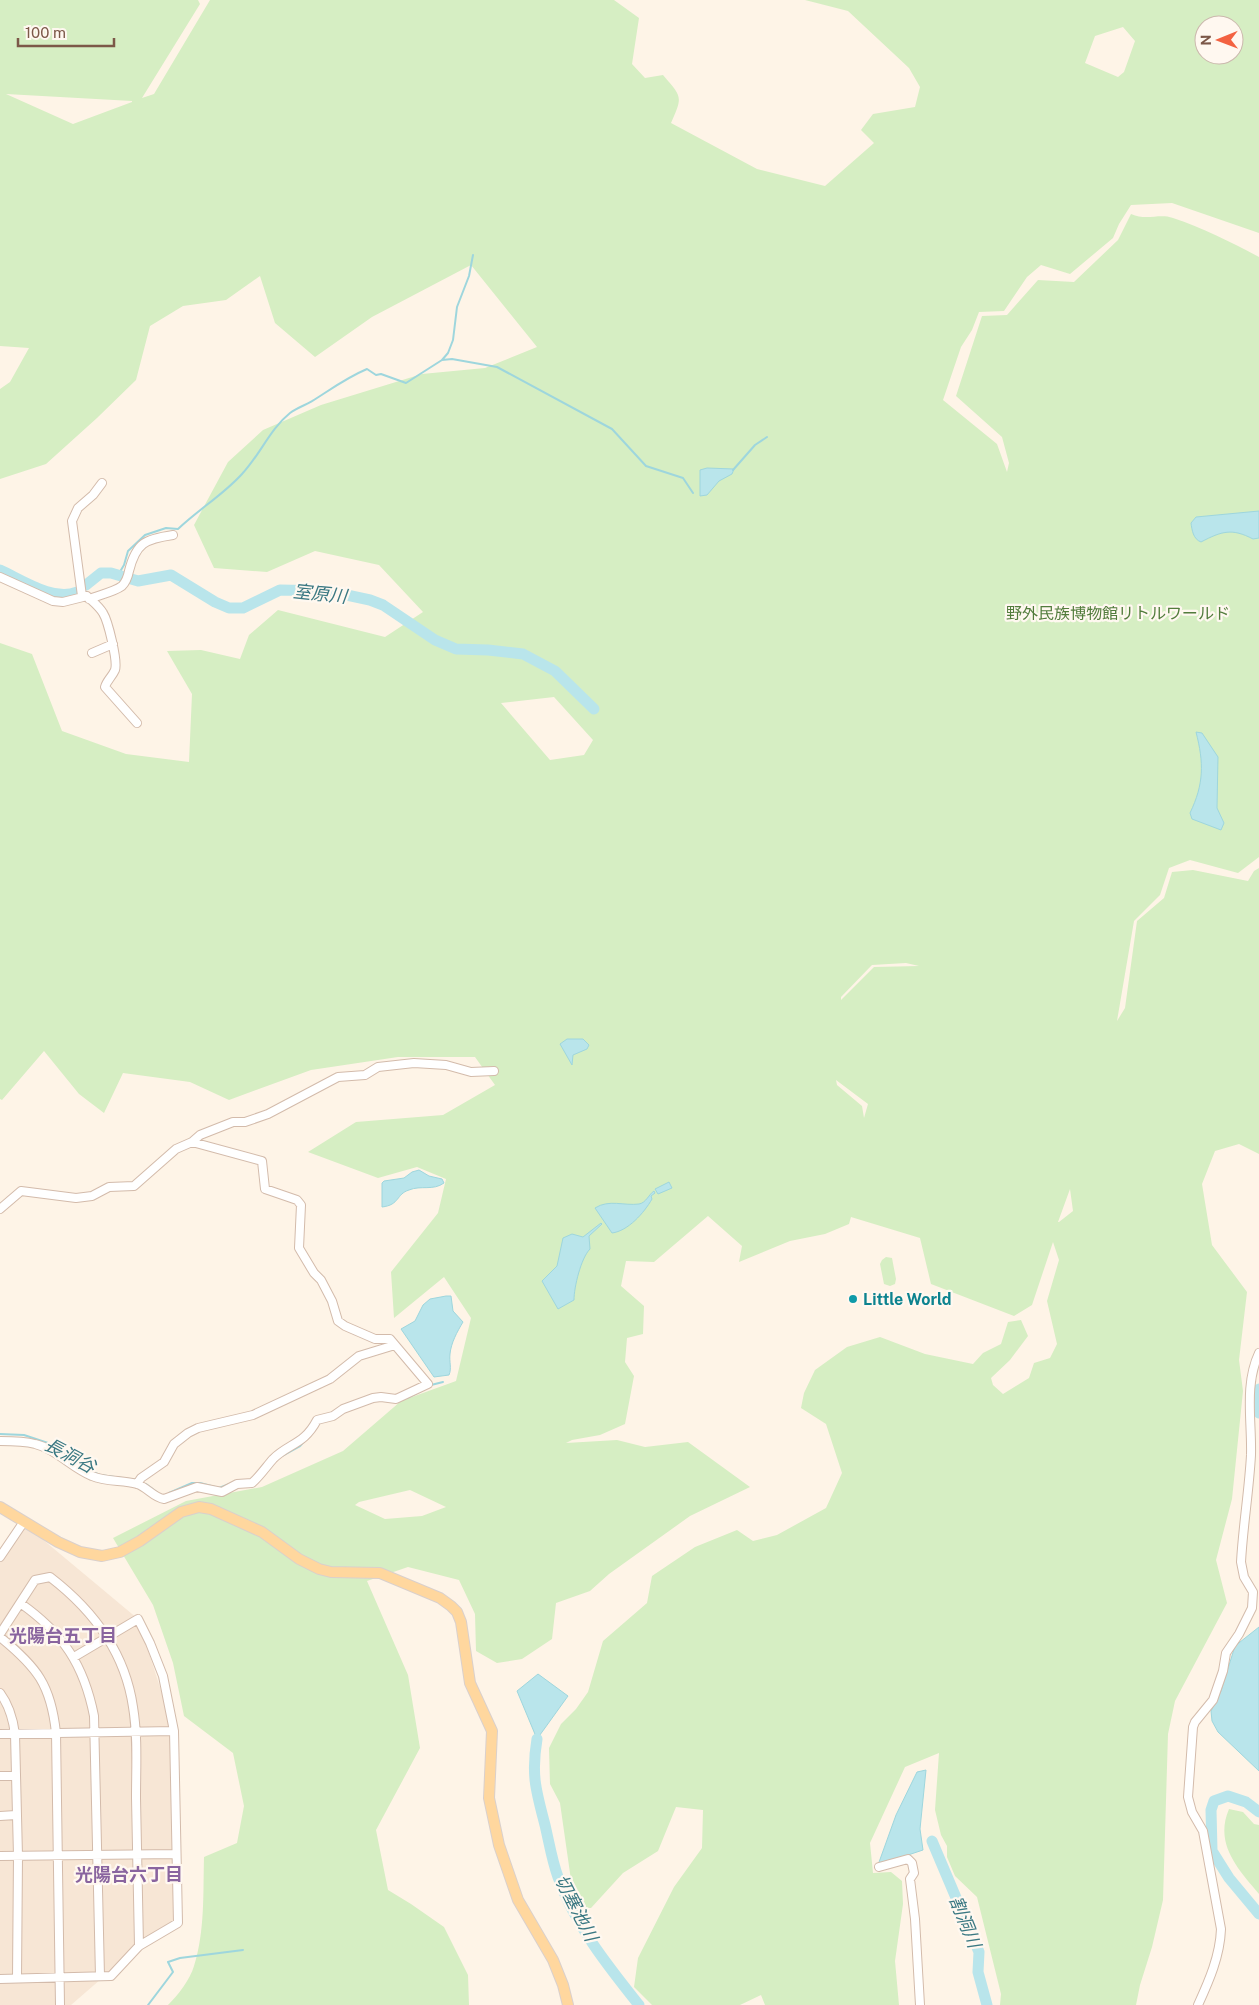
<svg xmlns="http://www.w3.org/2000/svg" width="1259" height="2005" font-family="'Public Sans','Noto Sans JP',sans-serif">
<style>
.residential{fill:#f7e6d5}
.green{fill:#d6eec3;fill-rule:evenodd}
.water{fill:#b9e5eb;stroke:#9ed6dd}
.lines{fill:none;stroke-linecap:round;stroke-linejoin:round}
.stream{stroke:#9ed6dd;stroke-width:2}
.river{stroke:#b9e5eb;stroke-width:11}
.minor-casing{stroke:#d3bbab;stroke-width:10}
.major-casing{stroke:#dad0cc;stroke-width:12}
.minor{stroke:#fff;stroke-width:8}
.major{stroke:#ffd79e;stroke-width:10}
.culture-dot{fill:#0f9aa8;stroke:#fff8f0;stroke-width:2}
.labels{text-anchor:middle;stroke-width:4.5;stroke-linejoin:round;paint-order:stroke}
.park-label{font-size:16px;fill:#527c3c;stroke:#fff8f0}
.culture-label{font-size:16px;font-weight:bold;fill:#0d838f;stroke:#fff8f0;text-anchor:start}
.water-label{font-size:18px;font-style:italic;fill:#3a7882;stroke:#fff8f0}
.neighbourhood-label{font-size:18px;font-weight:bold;fill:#89649f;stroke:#fff8f0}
</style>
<rect width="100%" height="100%" fill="#fef4e7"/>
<!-- residential -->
<path class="residential" d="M 23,1523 L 138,1619 L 174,1731 L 178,1923 L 139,1946 L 71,2005 L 0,2005 L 0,1558 Z"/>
<!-- green -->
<path class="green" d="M 0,0 L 198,0 L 200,4 L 142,98 L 154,94 L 210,0 L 614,0 L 639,18 L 632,64 L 645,78 L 663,75 C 682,97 683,96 671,123 L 757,169 L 825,186 L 874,143 L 861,130 L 873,114 L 915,107 L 920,87 L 909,68 L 848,11 L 805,0 L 1259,0 L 1259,233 L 1172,203 L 1131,205 L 1119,224 L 1113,238 L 1070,274 L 1041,265 L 1027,277 L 1004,311 L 979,312 L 972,330 L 961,347 L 943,400 L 997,444 L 1007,472 L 1009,463 L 1002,437 L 956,396 L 982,316 L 1007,315 L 1038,280 L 1074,282 L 1118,240 L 1131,214 C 1147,221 1159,213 1173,218 C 1203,228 1231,242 1259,257 L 1259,857 L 1238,873 L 1190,860 L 1169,868 L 1160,895 L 1134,921 L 1117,1021 L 1125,1008 L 1137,921 L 1164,898 L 1172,872 L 1193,870 L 1248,881 L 1254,871 L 1259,868 L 1259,1154 L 1239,1144 L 1215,1151 L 1202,1184 L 1212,1245 L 1247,1292 L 1239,1360 L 1243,1391 L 1232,1499 L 1216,1560 L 1227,1603 L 1175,1701 L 1168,1734 L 1163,1900 L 1152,1947 L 1140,1985 L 1136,2005 L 1000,2005 L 1001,1994 L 977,1897 L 955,1876 L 947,1857 L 947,1846 L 941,1835 L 935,1810 L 939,1753 L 905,1767 L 870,1843 L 873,1873 L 891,1872 L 902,1881 L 903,1904 L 895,1961 L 899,2005 L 765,2005 L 761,1995 L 740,2005 L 652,2005 L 634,1987 L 638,1958 L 674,1887 L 702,1848 L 703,1810 L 676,1807 L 658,1851 L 623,1873 L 591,1908 L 575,1908 L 560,1803 L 550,1784 L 549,1748 L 561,1724 L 576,1709 L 588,1692 L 603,1641 L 647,1603 L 652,1576 L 695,1547 L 737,1530 L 753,1541 L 777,1535 L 826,1508 L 842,1473 L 826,1424 L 801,1408 L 804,1393 L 815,1370 L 847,1347 L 880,1337 L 925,1354 L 973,1364 L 983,1353 L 1001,1344 L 1008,1322 L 1021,1320 L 1028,1336 L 1010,1360 L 991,1378 L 993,1385 L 1003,1394 L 1029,1378 L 1034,1363 L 1050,1358 L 1057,1344 L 1047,1301 L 1059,1260 L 1053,1242 L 1032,1305 L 1014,1316 L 931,1284 L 920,1238 L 851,1217 L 849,1224 L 825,1234 L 790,1241 L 739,1262 L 742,1246 L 708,1216 L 654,1262 L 626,1261 L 621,1286 L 644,1306 L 643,1334 L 627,1338 L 625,1362 L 634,1376 L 625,1424 L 600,1435 L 572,1440 L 566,1443 L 617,1440 L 645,1447 L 688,1442 L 750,1487 L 690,1516 L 609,1574 L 590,1591 L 556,1603 L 552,1639 L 522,1659 L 497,1663 L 476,1651 L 475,1614 L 459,1580 L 408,1567 L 367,1581 L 408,1675 L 420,1748 L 376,1830 L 388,1890 L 411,1904 L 444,1927 L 468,1975 L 469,2005 L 168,2005 C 178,1995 190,1980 194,1966 C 205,1931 203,1893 204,1857 L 237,1843 L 244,1806 L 233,1753 L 184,1716 L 173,1663 L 153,1605 L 113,1538 L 186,1501 L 262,1487 L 343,1451 L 401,1401 L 456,1381 L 471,1318 L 444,1277 L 394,1318 L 391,1272 L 438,1213 L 446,1179 L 417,1167 L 378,1178 L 308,1152 L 356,1122 L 443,1115 L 495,1085 L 475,1057 L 398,1057 L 311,1070 L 229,1100 L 190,1082 L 123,1073 L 104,1113 L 79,1094 L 44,1051 L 2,1100 L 0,1099 L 0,643 L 32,654 L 62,731 L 126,754 L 189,762 L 192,694 L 167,651 L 201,650 L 240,659 L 249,635 L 278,610 L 385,637 L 423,612 L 379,565 L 315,551 L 267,572 L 214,568 L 194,525 L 228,462 L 263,430 L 321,405 L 422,374 L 485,368 L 537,347 L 471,265 L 372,317 L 315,357 L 275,323 L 260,276 L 226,300 L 183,306 L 150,326 L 136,380 L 97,418 L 46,464 L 0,479 L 0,389 L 10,382 L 29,348 L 0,346 ZM 1204,25 L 1234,25 L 1234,55 L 1204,55 ZM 1123,27 L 1135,41 L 1124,72 L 1118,77 L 1085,63 L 1095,36 ZM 6,94 L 132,101 L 132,102 L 73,124 ZM 554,697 L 593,740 L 584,755 L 550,760 L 501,703 ZM 906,963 L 919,966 L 874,967 L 841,1000 L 841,997 L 872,965 ZM 836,1080 L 868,1104 L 864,1118 L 862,1106 L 837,1085 ZM 1070,1189 L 1073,1211 L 1059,1222 L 1058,1222 ZM 410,1490 L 446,1507 L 422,1516 L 385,1519 L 355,1505 L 359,1502 Z
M 886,1257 L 892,1258 L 896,1279 L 895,1284 L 890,1286 L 884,1284 L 880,1264 L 882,1260 Z
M 1229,1809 L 1243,1812 L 1254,1824 L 1259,1825 L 1259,1894 C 1238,1869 1214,1844 1229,1809 Z"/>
<!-- water -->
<path class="water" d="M 707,468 L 734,469 L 732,474 L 719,481 L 707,495 L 700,496 L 700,470 Z
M 1259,511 L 1259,538 L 1253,539 C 1232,528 1222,531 1201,542 C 1193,539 1192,530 1191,523 L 1196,517 Z
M 1196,732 L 1202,733 L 1218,757 L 1217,808 L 1224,823 L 1221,830 L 1192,819 L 1190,813 C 1204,784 1204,763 1196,732 Z
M 567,1039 L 583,1039 L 589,1045 L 587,1049 L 573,1055 L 572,1065 L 560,1044 Z
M 419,1170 L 429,1176 L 442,1179 L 444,1183 C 433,1191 421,1185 409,1190 C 396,1194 400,1205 382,1207 L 382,1183 L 384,1181 L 404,1178 L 412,1172 Z
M 669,1182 L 672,1188 L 658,1194 L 655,1189 Z
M 654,1191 L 655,1193 L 651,1196 L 652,1199 C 644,1213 628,1231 612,1233 L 595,1208 C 609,1199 624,1206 639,1204 C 646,1203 649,1194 654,1191 Z
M 601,1223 L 602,1224 L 589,1236 L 590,1249 C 581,1258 574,1287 574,1300 L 558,1309 L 542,1281 L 557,1266 L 563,1238 L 572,1234 L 583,1237 Z
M 446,1296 L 451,1296 L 453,1311 L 463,1322 C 457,1332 451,1343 450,1354 C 449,1362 452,1368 449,1375 L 434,1377 L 401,1329 L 415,1321 L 423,1305 L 430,1299 Z
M 1259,1627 L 1259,1771 L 1218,1732 L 1212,1721 L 1211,1711 L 1221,1691 L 1235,1646 Z
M 538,1674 L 568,1696 L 537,1739 L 517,1691 Z
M 926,1770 L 920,1829 L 923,1850 L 878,1865 L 896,1815 L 917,1772 Z"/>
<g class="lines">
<!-- stream -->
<path class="stream" d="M 442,360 L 448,353 L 453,340 L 457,307 L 469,276 L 473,255
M 733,470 L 755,445 L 767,437
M 118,575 L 124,565 L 128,551 L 145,535 L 166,528 L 178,529 C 199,509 223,495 242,474 C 260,455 270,429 290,413 C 298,407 309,404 317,398 C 334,387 348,377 367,369 L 376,375 L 381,374 L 406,383 L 442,360 L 452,359 L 497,367 L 612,429 L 646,466 L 683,478 L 693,493
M 431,1385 L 443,1382
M 407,1398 L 421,1391
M 0,1434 L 24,1435 L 48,1443 L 91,1471 L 100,1475 L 137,1480
M 280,1457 L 300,1446 L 315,1429
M 146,1484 L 158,1493
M 169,1493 L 192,1483 L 200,1483 L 219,1488 L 237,1481
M 148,2005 L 173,1972 L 168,1962 L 180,1958 L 243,1950"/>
<!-- river -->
<path class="river" d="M 0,570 C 22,580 54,602 77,592
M 86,585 L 101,573 L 111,573 L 138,581 L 171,575 L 215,602 L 229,608 L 243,608 L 280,590 L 328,591 L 370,600 L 383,605 L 435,640 L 456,649 L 488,650 L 523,654 L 555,671 L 594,709
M 1259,1389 L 1256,1396 L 1259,1413
M 537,1739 C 531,1775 536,1791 545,1825 C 549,1842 552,1861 558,1877 C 575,1925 608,1966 639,2005
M 1259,1812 L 1246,1802 L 1228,1796 L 1214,1801 L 1211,1810 L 1212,1851 L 1229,1878 L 1259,1914
M 932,1841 L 979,1952 L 978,1972 L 987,2005"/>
<defs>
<path id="minor" d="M 0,577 L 53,601 L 63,602 L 87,596 C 92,601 99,606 103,613 C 108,621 118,661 115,670 C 112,677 107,680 105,687 L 137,723
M 82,596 L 72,521 L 78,508 L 93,495 L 102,483
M 89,599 C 99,595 114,592 122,586 C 126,582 128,576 129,571 C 136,543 145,539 173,535
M 92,653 L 113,644
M 0,1209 L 21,1191 L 76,1198 L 92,1196 L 109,1187 L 134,1186 L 176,1149 L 192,1142 L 200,1135 L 233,1122 L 245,1122 L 268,1114 L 338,1077 L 365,1075 L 378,1067 L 414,1063 L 446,1065 L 471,1072 L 494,1071
M 0,1441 C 11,1441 24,1441 35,1444 C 56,1449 72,1468 92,1476 C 106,1482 123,1480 137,1484 C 147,1487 154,1498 164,1499 L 197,1487 L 222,1492 L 237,1484 L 252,1483 C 260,1476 266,1467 273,1459 C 289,1443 304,1445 317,1420 L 333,1416 L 343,1409 L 373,1398 L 381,1397 L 396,1399 L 428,1384 L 390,1339 L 375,1339 L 345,1326 L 338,1321 L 332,1301 L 321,1280 L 314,1273 L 299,1248 L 301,1205 L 297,1200 L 265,1189 L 262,1161 L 192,1142
M 137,1484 L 141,1478 L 164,1462 L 174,1444 L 188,1433 L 198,1428 L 253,1415 L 330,1379 L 359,1356 L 395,1345
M 0,1557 L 23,1523
M 20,1603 C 63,1633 84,1665 94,1716 L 100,1976
M 0,1634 L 35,1580 L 50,1577 C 93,1610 125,1652 133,1707 C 138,1737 136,1768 136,1798 C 137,1847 138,1897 139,1946
M 0,1637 C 37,1667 51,1685 56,1733 L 60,2005
M 0,1693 C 9,1705 13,1719 15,1734 L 18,1856 L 17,1978
M 0,1734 L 174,1731
M 0,1776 L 15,1776
M 0,1816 L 16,1815
M 0,1856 L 176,1854
M 879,1867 L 908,1859 L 912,1863 L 914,1873 L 910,1879 L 915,1919 L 920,2005
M 0,1979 L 111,1976 L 139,1946 L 178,1923 L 174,1731 L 163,1676 L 150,1643 L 138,1619 L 74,1657
M 1198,2005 C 1209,1981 1220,1956 1221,1929 L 1203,1831 L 1192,1812 L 1188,1797 L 1193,1727 L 1195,1722 L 1213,1700 L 1223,1671 L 1226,1653 L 1239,1634 L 1252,1608 L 1253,1592 L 1244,1577 L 1241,1562 C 1243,1526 1249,1491 1251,1455 C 1252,1421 1244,1385 1259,1353"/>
<path id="major" d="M 0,1507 L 58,1542 L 80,1552 L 102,1556 L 120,1552 L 140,1541 L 181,1512 L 199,1507 L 211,1509 L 262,1532 L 299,1559 L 319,1569 L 331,1572 L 380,1573 L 440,1598 L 451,1606 L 457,1612 L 461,1622 L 470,1683 L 492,1731 L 489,1798 L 499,1845 L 518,1900 L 553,1960 L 563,1985 L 568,2005"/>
</defs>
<!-- minor casing -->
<use href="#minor" class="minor-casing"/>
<!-- major casing -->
<use href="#major" class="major-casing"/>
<!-- minor -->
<use href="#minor" class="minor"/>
<!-- major -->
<use href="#major" class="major"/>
</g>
<!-- markers -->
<circle class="culture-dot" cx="853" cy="1299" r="5"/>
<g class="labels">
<!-- park labels -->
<g class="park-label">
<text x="1118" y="619">野外民族博物館リトルワールド</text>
</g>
<!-- culture labels -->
<g class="culture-label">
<text x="863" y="1305">Little World</text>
</g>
<!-- water labels -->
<g class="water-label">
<text transform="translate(320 594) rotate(6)" y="6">室原川</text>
<text transform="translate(70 1456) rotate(28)" y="6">長洞谷</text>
<text transform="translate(576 1908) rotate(63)" y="6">切塞池川</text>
<text transform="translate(965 1922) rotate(68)" y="6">割洞川</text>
</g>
<!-- neighbourhood labels -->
<g class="neighbourhood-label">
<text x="63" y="1642">光陽台五丁目</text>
<text x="129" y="1881">光陽台六丁目</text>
</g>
</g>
<!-- north arrow -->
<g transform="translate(1219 40) rotate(269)"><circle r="24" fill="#fff8f0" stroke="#cbb8ad"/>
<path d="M0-4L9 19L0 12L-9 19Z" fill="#f36241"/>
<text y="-8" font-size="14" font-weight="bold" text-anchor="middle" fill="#7c5848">N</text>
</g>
<!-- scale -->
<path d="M18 38v8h96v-8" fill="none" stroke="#7c5848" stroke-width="2.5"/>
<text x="25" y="38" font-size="15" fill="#7c5848" stroke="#fff8f0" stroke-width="4" paint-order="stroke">100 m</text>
</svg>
